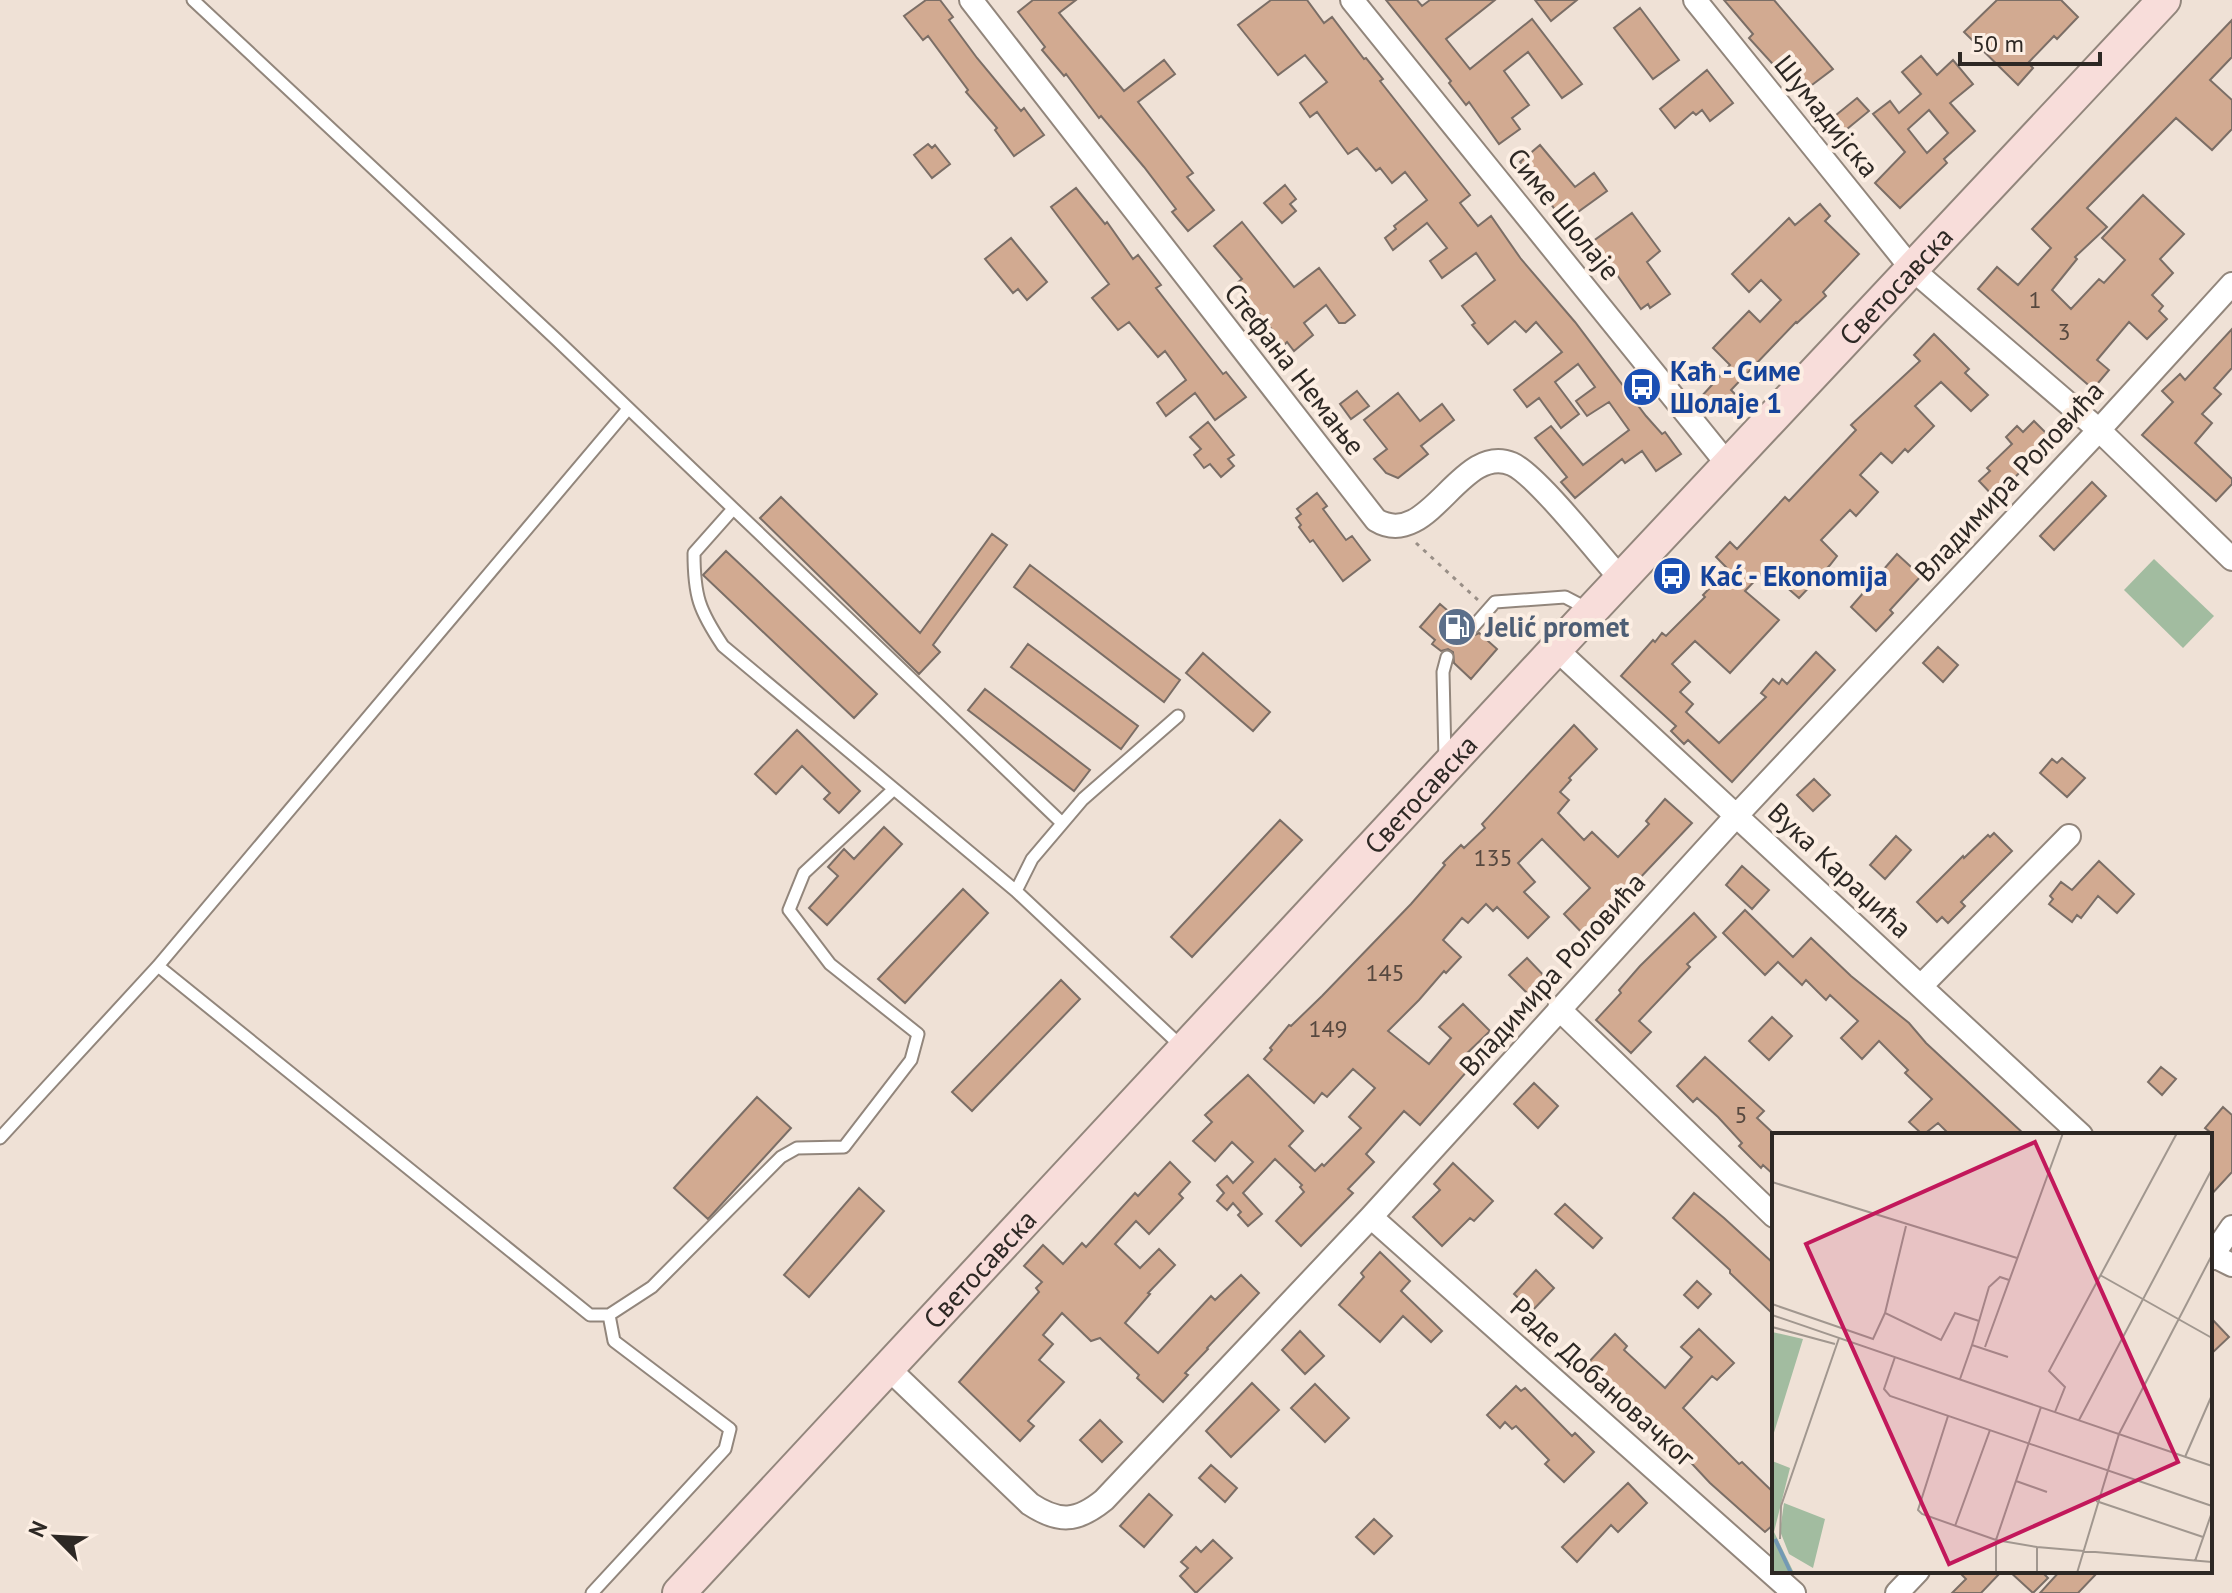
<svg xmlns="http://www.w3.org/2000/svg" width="2232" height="1593" font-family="'PT Sans',sans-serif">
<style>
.green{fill:#a2bca0}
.building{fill:#d2aa91;stroke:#7b6e66;stroke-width:2;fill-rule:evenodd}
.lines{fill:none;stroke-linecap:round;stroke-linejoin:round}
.lane-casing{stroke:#92867c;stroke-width:15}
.street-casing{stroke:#92867c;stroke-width:26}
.secondary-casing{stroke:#92867c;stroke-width:36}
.path{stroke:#998f87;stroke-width:3;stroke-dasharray:4 6;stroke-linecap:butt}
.lane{stroke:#fff;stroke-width:11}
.street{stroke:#fff;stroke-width:22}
.secondary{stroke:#f8ddda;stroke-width:32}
.labels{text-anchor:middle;stroke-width:8;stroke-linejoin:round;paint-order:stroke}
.number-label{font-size:24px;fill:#56483f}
.street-label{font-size:28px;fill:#2d2824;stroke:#fceee3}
.transit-label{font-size:28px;font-weight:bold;fill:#164399;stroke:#fceee3;text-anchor:start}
.service-label{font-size:28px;font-weight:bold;fill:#4e5e75;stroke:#fceee3;text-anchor:start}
.inset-river{fill:none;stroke:#7399b4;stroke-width:4}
.inset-road{fill:none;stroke:#a1978f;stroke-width:2}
.view{fill:#c2185b;fill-opacity:0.15;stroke:#c2185b;stroke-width:4}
.inset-edge{fill:none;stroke:#2d2824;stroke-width:4}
</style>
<rect width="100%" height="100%" fill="#efe1d6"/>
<!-- green -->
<path class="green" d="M 2154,559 L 2214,616 L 2183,648 L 2124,590 Z"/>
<!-- building -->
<path class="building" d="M 926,0 L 940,0 L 953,17 L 949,20 L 977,58 L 1021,111 L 1024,108 L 1044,135 L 1014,156 L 995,130 L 997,128 L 966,92 L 968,90 L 928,36 L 923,40 L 904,16 Z
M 1033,0 L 1076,0 L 1059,13 L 1124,91 L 1164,60 L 1175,74 L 1138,102 L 1193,173 L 1187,177 L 1214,210 L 1188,231 L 1172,212 L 1176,209 L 1144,167 L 1101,116 L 1099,118 L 1066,74 L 1064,76 L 1042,50 L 1045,47 L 1018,12 Z
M 1271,0 L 1307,0 L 1324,23 L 1332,17 L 1364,59 L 1366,58 L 1383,79 L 1380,81 L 1470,195 L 1460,203 L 1478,226 L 1491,216 L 1521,259 L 1575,322 L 1646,416 L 1662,434 L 1665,432 L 1681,454 L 1656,471 L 1642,451 L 1625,463 L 1622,459 L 1575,498 L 1561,482 L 1567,477 L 1535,438 L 1551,426 L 1583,465 L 1629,430 L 1609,402 L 1587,416 L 1576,401 L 1595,387 L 1578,364 L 1555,382 L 1579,414 L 1561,428 L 1539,398 L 1527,407 L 1514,390 L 1562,352 L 1536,322 L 1526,332 L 1515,321 L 1488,344 L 1472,325 L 1475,323 L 1462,306 L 1495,280 L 1476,253 L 1442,278 L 1430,261 L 1447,248 L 1427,223 L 1393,250 L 1385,238 L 1396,229 L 1394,226 L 1427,200 L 1405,172 L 1392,183 L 1380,168 L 1376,171 L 1357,148 L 1348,154 L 1317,112 L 1310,117 L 1300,103 L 1327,82 L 1305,55 L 1278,75 L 1238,25 Z
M 1386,0 L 1417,0 L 1422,6 L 1430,0 L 1495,0 L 1446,39 L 1470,69 L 1532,19 L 1582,84 L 1562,98 L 1528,52 L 1504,71 L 1529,105 L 1512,118 L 1520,129 L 1499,144 L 1469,102 L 1466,105 L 1449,83 L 1451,81 Z
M 1535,0 L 1577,0 L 1551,21 Z
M 1724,0 L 1774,0 L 1833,69 L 1800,94 L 1749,38 L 1753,34 Z
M 1997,0 L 2061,0 L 2078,17 L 2057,39 L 2054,36 L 2028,63 L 2033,68 L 2018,85 L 1964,32 Z
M 1640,8 L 1679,60 L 1653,79 L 1614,28 Z
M 2232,20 L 2232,57 L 2210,80 L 2232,100 L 2232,129 L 2212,150 L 2176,118 L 2087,208 L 2107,227 L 2075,257 L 2077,259 L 2052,290 L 2071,309 L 2099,279 L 2104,283 L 2125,260 L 2102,238 L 2143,195 L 2184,234 L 2160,259 L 2173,273 L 2152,295 L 2163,306 L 2159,311 L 2167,319 L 2147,339 L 2129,322 L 2097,360 L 2109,370 L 2093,389 L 1978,289 L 1997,267 L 2018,285 L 2051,248 L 2032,229 Z
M 1921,56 L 1937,75 L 1953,60 L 1973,84 L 1950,103 L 1975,131 L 1944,159 L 1947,163 L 1900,208 L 1875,183 L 1905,152 L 1873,114 L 1890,101 L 1899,113 L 1921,94 L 1902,72 ZM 1929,110 L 1948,133 L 1927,153 L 1908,129 Z
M 1707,70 L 1733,103 L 1710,121 L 1702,110 L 1696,115 L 1693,112 L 1675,128 L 1660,109 Z
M 1857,98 L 1869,111 L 1836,138 L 1825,124 Z
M 928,144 L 932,148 L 935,145 L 950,164 L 932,178 L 914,155 Z
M 1540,145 L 1575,187 L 1594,173 L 1607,191 L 1564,222 L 1551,204 L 1553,203 L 1520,162 Z
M 1285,185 L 1296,199 L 1290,204 L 1296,211 L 1282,223 L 1264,203 Z
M 1076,188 L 1105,224 L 1107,222 L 1133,259 L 1138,255 L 1161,285 L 1156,288 L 1223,374 L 1226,372 L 1246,397 L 1215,420 L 1195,393 L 1166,416 L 1157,403 L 1186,380 L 1165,351 L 1158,357 L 1129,322 L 1118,330 L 1092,298 L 1109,284 L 1051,207 Z
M 1820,204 L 1830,216 L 1825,221 L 1859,254 L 1823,292 L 1826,296 L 1797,323 L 1796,322 L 1731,390 L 1735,394 L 1717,412 L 1701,397 L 1730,365 L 1713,348 L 1749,311 L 1760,322 L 1781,300 L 1761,280 L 1749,292 L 1732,274 L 1789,218 L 1795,225 Z
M 1632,213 L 1660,251 L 1647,262 L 1670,294 L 1650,308 L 1648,304 L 1641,309 L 1608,262 L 1600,267 L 1585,247 Z
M 1242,222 L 1294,287 L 1319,268 L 1355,315 L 1345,323 L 1339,323 L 1326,305 L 1304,323 L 1313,335 L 1294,351 L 1287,342 L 1284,345 L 1236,284 L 1242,279 L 1214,246 Z
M 1011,238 L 1047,282 L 1027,300 L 1018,289 L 1013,293 L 985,259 Z
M 2232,329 L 2232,368 L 2214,388 L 2221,394 L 2202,414 L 2212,423 L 2195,443 L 2232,479 L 2232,484 L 2216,501 L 2142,435 L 2173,402 L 2162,391 L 2180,374 L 2185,380 Z
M 1934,334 L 1969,369 L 1965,373 L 1988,395 L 1971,411 L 1941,382 L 1915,406 L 1934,426 L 1908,452 L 1905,449 L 1892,463 L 1881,453 L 1860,475 L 1878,492 L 1856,516 L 1850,510 L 1821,540 L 1837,556 L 1830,565 L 1799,598 L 1766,569 L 1745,591 L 1779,620 L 1730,673 L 1695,641 L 1672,664 L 1690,682 L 1680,692 L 1693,704 L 1686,712 L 1719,743 L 1766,697 L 1761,693 L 1773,679 L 1779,684 L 1782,679 L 1787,684 L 1816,652 L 1835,670 L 1732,782 L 1688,740 L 1684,744 L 1671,731 L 1676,726 L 1621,676 L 1653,640 L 1655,642 L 1662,633 L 1666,636 L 1705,597 L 1703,595 L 1728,569 L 1716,557 L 1730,542 L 1737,549 L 1785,497 L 1789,501 L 1856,430 L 1851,425 L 1920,361 L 1914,355 Z
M 1357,391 L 1369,406 L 1351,419 L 1340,404 Z
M 1398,393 L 1420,421 L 1442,404 L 1454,420 L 1421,446 L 1428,454 L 1398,478 L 1386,473 L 1374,459 L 1387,449 L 1364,420 Z
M 2034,421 L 2053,440 L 2012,480 L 2014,482 L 1996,499 L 1979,481 L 1990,471 L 1987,468 L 2012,444 L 2006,437 L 2017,426 L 2023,432 Z
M 1208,422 L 1234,455 L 1228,459 L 1234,466 L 1221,477 L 1210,464 L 1204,468 L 1194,455 L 1201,449 L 1190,437 Z
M 2092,482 L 2106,496 L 2054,550 L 2040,536 Z
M 1317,493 L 1327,506 L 1323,509 L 1346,540 L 1352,536 L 1370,560 L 1343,581 L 1313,540 L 1310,542 L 1299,527 L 1301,525 L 1296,518 L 1301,514 L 1297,509 Z
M 781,497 L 920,633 L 992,534 L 1007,545 L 933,645 L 940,652 L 919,674 L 760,518 Z
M 726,551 L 877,694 L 854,718 L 703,575 Z
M 1897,554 L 1921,576 L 1890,610 L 1893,613 L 1876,631 L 1851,607 Z
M 1030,565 L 1180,680 L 1164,702 L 1014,587 Z
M 1440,604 L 1455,617 L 1458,613 L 1467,621 L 1465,629 L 1468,634 L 1475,635 L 1479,633 L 1497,649 L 1471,679 L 1454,663 L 1453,652 L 1448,649 L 1441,651 L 1432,644 L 1435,640 L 1420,627 Z
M 1028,644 L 1138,726 L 1121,749 L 1011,667 Z
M 1938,647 L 1958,665 L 1943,682 L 1923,663 Z
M 1203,653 L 1270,712 L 1253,731 L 1186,673 Z
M 985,689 L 1090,770 L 1074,791 L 968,710 Z
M 1574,725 L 1597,749 L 1569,778 L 1571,780 L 1560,792 L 1569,800 L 1558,813 L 1584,840 L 1592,832 L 1618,857 L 1649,824 L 1646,821 L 1665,799 L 1692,823 L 1585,936 L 1564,914 L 1590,888 L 1542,839 L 1518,863 L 1535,882 L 1524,892 L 1549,917 L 1528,938 L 1497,907 L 1493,911 L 1486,904 L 1468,923 L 1462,918 L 1443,940 L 1461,957 L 1446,973 L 1444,971 L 1419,1000 L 1388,1031 L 1429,1064 L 1451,1038 L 1439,1027 L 1463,1004 L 1490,1031 L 1459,1061 L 1469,1069 L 1420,1125 L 1404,1111 L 1366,1154 L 1374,1162 L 1348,1189 L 1353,1193 L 1301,1246 L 1276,1221 L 1304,1192 L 1300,1187 L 1302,1185 L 1275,1159 L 1243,1193 L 1262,1214 L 1248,1226 L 1238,1215 L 1241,1212 L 1233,1203 L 1227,1210 L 1217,1201 L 1224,1193 L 1217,1185 L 1227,1176 L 1233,1183 L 1253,1162 L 1232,1142 L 1215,1161 L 1193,1141 L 1212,1122 L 1205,1115 L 1248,1075 L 1303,1131 L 1289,1146 L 1315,1171 L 1322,1164 L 1324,1166 L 1361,1128 L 1349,1117 L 1375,1088 L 1353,1069 L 1327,1097 L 1322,1093 L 1314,1103 L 1264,1059 L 1272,1050 L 1270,1048 L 1289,1025 L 1291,1026 L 1322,996 L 1411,904 L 1445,865 L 1443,863 L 1461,845 L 1464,848 L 1485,828 L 1482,824 Z
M 797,730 L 860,791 L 839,813 L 824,799 L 830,793 L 802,766 L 776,794 L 755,774 Z
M 2062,758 L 2085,778 L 2067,797 L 2040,773 L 2052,759 L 2057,763 Z
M 1814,779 L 1830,795 L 1813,811 L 1797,795 Z
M 1280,820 L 1302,840 L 1192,957 L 1171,937 Z
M 884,827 L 902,844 L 827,925 L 809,908 L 838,876 L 828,867 L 844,849 L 854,859 Z
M 1994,833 L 2012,851 L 1961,902 L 1965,906 L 1948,923 L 1942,917 L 1937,922 L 1917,902 L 1963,856 L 1964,858 L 1988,835 L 1990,837 Z
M 1896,836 L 1911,850 L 1885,879 L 1870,865 Z
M 2099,861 L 2134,894 L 2117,913 L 2098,896 L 2081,918 L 2077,915 L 2072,922 L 2049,904 L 2053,899 L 2050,896 L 2061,882 L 2072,890 Z
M 1742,866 L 1769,890 L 1752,909 L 1726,885 Z
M 963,889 L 988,913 L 905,1003 L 878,979 Z
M 1745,910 L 1793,957 L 1811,938 L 1851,976 L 1909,1023 L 1926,1043 L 2025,1135 L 1950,1135 L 1938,1123 L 1923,1135 L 1909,1122 L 1932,1099 L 1905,1073 L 1908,1070 L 1879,1041 L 1862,1059 L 1841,1038 L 1858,1021 L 1830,995 L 1826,1000 L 1806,980 L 1802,985 L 1778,962 L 1765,975 L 1723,933 Z
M 1694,913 L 1716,937 L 1687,964 L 1690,967 L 1639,1021 L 1651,1032 L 1631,1053 L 1596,1020 L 1621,993 L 1619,990 L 1640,966 Z
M 1527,958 L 1549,981 L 1532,998 L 1509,975 Z
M 1061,980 L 1080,999 L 972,1111 L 952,1092 Z
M 1772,1017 L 1792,1036 L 1769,1060 L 1749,1041 Z
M 1705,1057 L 1764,1111 L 1757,1118 L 1774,1134 L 1774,1175 L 1763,1165 L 1761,1168 L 1739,1146 L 1742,1143 L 1718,1117 L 1697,1098 L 1693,1102 L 1677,1086 Z
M 2161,1067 L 2176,1079 L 2162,1095 L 2148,1082 Z
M 1534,1083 L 1558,1106 L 1538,1128 L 1514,1104 Z
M 757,1097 L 791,1128 L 708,1219 L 674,1188 Z
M 2223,1107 L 2232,1115 L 2232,1172 L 2210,1196 L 2210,1132 L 2205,1128 Z
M 1170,1162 L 1190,1182 L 1179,1194 L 1183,1198 L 1149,1234 L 1136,1221 L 1115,1244 L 1140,1268 L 1159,1249 L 1175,1265 L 1148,1293 L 1150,1294 L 1125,1323 L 1158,1353 L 1211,1296 L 1215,1300 L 1241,1275 L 1259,1293 L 1207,1348 L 1208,1349 L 1185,1373 L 1188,1375 L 1163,1402 L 1137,1378 L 1139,1375 L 1100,1338 L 1091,1341 L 1062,1313 L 1043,1335 L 1053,1344 L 1039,1360 L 1064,1382 L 1028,1421 L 1034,1426 L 1020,1441 L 959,1382 L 1039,1292 L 1036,1288 L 1042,1282 L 1024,1266 L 1043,1245 L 1063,1264 L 1082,1243 L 1086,1247 L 1135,1193 L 1138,1196 Z
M 1453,1163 L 1493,1201 L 1474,1221 L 1470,1218 L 1442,1246 L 1413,1217 L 1440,1190 L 1434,1184 Z
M 859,1188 L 884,1211 L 809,1297 L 784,1275 Z
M 1694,1193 L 1724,1218 L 1774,1264 L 1774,1315 L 1730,1273 L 1730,1270 L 1673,1218 Z
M 1565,1204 L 1602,1238 L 1593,1248 L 1555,1214 Z
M 1380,1252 L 1410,1281 L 1401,1291 L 1442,1331 L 1431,1342 L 1403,1316 L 1380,1342 L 1339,1305 L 1364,1277 L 1361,1273 Z
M 1536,1270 L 1554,1288 L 1532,1311 L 1514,1294 Z
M 1697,1281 L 1711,1294 L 1698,1308 L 1684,1295 Z
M 2210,1317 L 2229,1337 L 2210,1355 Z
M 1699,1329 L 1734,1363 L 1717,1380 L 1712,1376 L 1683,1408 L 1739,1464 L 1742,1462 L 1774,1493 L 1774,1524 L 1765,1532 L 1710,1483 L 1667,1437 L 1587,1364 L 1615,1334 L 1627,1346 L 1624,1350 L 1665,1388 L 1692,1357 L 1681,1347 Z
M 1300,1331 L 1324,1356 L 1305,1374 L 1282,1350 Z
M 1252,1383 L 1279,1410 L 1231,1457 L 1206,1431 Z
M 1315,1384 L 1349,1418 L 1325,1442 L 1291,1408 Z
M 1516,1386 L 1521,1391 L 1525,1388 L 1572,1436 L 1575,1433 L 1594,1452 L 1564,1482 L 1545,1464 L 1549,1460 L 1516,1426 L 1512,1429 L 1505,1422 L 1500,1428 L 1487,1415 Z
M 1100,1420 L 1122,1442 L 1102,1462 L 1080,1440 Z
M 1211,1465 L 1237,1488 L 1225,1502 L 1199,1478 Z
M 1628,1483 L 1647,1503 L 1618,1532 L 1611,1525 L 1577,1562 L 1562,1547 Z
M 1149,1494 L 1172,1515 L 1144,1547 L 1120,1526 Z
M 1374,1519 L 1392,1536 L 1374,1554 L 1356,1537 Z
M 1213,1540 L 1232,1558 L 1196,1593 L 1180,1576 L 1188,1568 L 1181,1562 L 1196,1547 L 1201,1552 Z
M 1958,1571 L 2002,1571 L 1981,1593 L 1952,1593 L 1966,1579 Z
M 2009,1571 L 2041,1571 L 2048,1578 L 2033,1593 Z
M 2060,1571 L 2099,1571 L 2078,1593 L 2040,1593 Z"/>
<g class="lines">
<defs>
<path id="lane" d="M 193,0 L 557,340 L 1062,823
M 733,509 L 694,553 C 694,596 699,610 723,646 L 1016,891
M 1473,627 L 1495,602 L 1565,597 L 1590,610
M 1178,716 L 1083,799 L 1032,859 L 1016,891 L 1181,1046
M 1445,759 L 1443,672 L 1447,657
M 158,966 L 590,1315 L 609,1315 L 652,1287 L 781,1157 L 797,1148 L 844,1147 L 911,1060 L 918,1034 L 830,964 L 789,910 L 804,873 L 894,789
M 0,1138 L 158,966 L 628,409
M 592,1593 L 725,1449 L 730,1429 L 614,1341 L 609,1315"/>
<path id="street" d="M 971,0 L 1376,520 C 1429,552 1460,442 1512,464 C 1536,474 1600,556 1622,580
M 1352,0 L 1729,466
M 1695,0 L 1912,269 L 2099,430 L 2232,559
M 1556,649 L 2081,1135
M 1921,986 L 2069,836
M 1559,1009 L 1774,1216
M 1371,1217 L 1794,1593
M 2210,1254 L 2232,1265
M 2210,1259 L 2232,1227
M 889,1369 L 1030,1504 C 1059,1523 1077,1522 1104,1500 L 1371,1217 L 1737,815 L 2099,430 L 2232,284
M 1897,1593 L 1918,1571"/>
<g id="secondary">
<path id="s1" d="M 679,1593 L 1591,611 L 2164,0"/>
</g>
</defs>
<!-- lane casing -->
<use href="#lane" class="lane-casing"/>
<!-- street casing -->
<use href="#street" class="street-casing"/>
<!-- secondary casing -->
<use href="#secondary" class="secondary-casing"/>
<!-- path -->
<path class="path" d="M 1416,543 L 1478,600"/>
<!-- lane -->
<use href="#lane" class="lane"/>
<!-- street -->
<use href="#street" class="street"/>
<!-- secondary -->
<use href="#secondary" class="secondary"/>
</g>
<!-- icons -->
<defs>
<symbol id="bus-disc" viewBox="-11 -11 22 22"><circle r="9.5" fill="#1a4fb4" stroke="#fceee3"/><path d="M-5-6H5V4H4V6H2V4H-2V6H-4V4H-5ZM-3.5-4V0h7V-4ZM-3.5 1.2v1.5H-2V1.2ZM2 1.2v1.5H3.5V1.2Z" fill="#fff"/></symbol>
<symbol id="fuel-disc" viewBox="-11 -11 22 22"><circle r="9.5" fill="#5c6f8a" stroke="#fceee3"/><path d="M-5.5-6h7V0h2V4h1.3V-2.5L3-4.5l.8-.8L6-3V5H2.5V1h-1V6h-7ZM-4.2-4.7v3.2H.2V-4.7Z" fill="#fff"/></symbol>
</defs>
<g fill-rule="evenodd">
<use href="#bus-disc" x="1620" y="365" width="44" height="44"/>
<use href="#bus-disc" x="1650" y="554" width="44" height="44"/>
<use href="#fuel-disc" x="1435" y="605" width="44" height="44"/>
</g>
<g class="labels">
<!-- number labels -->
<g class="number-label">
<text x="2035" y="308">1</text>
<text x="2064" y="340">3</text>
<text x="1493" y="866">135</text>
<text x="1385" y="981">145</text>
<text x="1328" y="1037">149</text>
<text x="1741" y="1123">5</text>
</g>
<!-- street labels -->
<g class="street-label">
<text transform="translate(1827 116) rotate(51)" y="10">Шумадијска</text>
<text transform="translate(1564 214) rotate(51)" y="10">Симе Шолаје</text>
<text dy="10" stroke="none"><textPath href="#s1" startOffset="1786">Светосавска</textPath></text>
<text transform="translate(1295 369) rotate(52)" y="10">Стефана Немање</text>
<text transform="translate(2009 481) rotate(-47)" y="10">Владимира Роловића</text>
<text dy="10" stroke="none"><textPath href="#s1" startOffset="1090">Светосавска</textPath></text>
<text transform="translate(1840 870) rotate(43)" y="10">Вука Караџића</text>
<text transform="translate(1552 974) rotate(-48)" y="10">Владимира Роловића</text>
<text dy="10" stroke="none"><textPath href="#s1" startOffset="442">Светосавска</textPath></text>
<text transform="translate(1603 1382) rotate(42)" y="10">Раде Добановачког</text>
</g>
<!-- transit labels -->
<g class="transit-label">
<text x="1670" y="381">Каћ - Симе<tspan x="1670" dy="32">Шолаје 1</tspan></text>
<text x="1700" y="586">Kać - Ekonomija</text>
</g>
<!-- service labels -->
<g class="service-label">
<text x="1485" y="637">Jelić promet</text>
</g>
</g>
<!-- overview -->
<g transform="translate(1772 1133)">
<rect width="440" height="440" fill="#efe1d6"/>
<path d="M 0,199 L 31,206 L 0,306 ZM 0,328 L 18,335 L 2,399 L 22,440 L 0,440 ZM 12,370 L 53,386 L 41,435 L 17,421 L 8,398 Z" fill="#a2bca0"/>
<path class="inset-river" d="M 3,406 L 19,440"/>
<path class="inset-road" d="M 0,49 L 245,125M 134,93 L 113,180 L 169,207 L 183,180 L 207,188M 328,142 L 440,205M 0,171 L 101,206 L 113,180M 0,182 L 440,333M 0,194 L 63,211M 200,212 L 217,154 L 228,144 L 237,147M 213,214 L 291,0M 123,224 L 112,256 L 118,263 L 440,373M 188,246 L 200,212 L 236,224M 283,279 L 293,254 L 277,238 L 405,0M 176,283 L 146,377 L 150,381 L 224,407 L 265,414 L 440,429M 307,287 L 440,36M 413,324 L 440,262M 244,348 L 275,359M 324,368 L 431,404M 183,393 L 218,297M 8,406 L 9,373 L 67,205M 423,428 L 440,379M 224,440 L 224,407 L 269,274M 265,440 L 265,414M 305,440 L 347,301 L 440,122"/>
<path class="view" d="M 263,9 L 406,329 L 177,431 L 34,111 Z"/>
<rect width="440" height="440" class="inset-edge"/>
</g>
<!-- north arrow -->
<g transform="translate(56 1537) rotate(294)" stroke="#fceee3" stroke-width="6" paint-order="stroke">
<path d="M0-6L14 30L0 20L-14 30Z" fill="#2d2824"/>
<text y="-12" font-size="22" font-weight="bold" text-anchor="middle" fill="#2d2824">N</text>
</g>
<!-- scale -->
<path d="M1960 52v12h140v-12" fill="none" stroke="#2d2824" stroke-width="4"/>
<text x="1972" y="52" font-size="24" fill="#2d2824" stroke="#fceee3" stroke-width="6" paint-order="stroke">50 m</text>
</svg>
